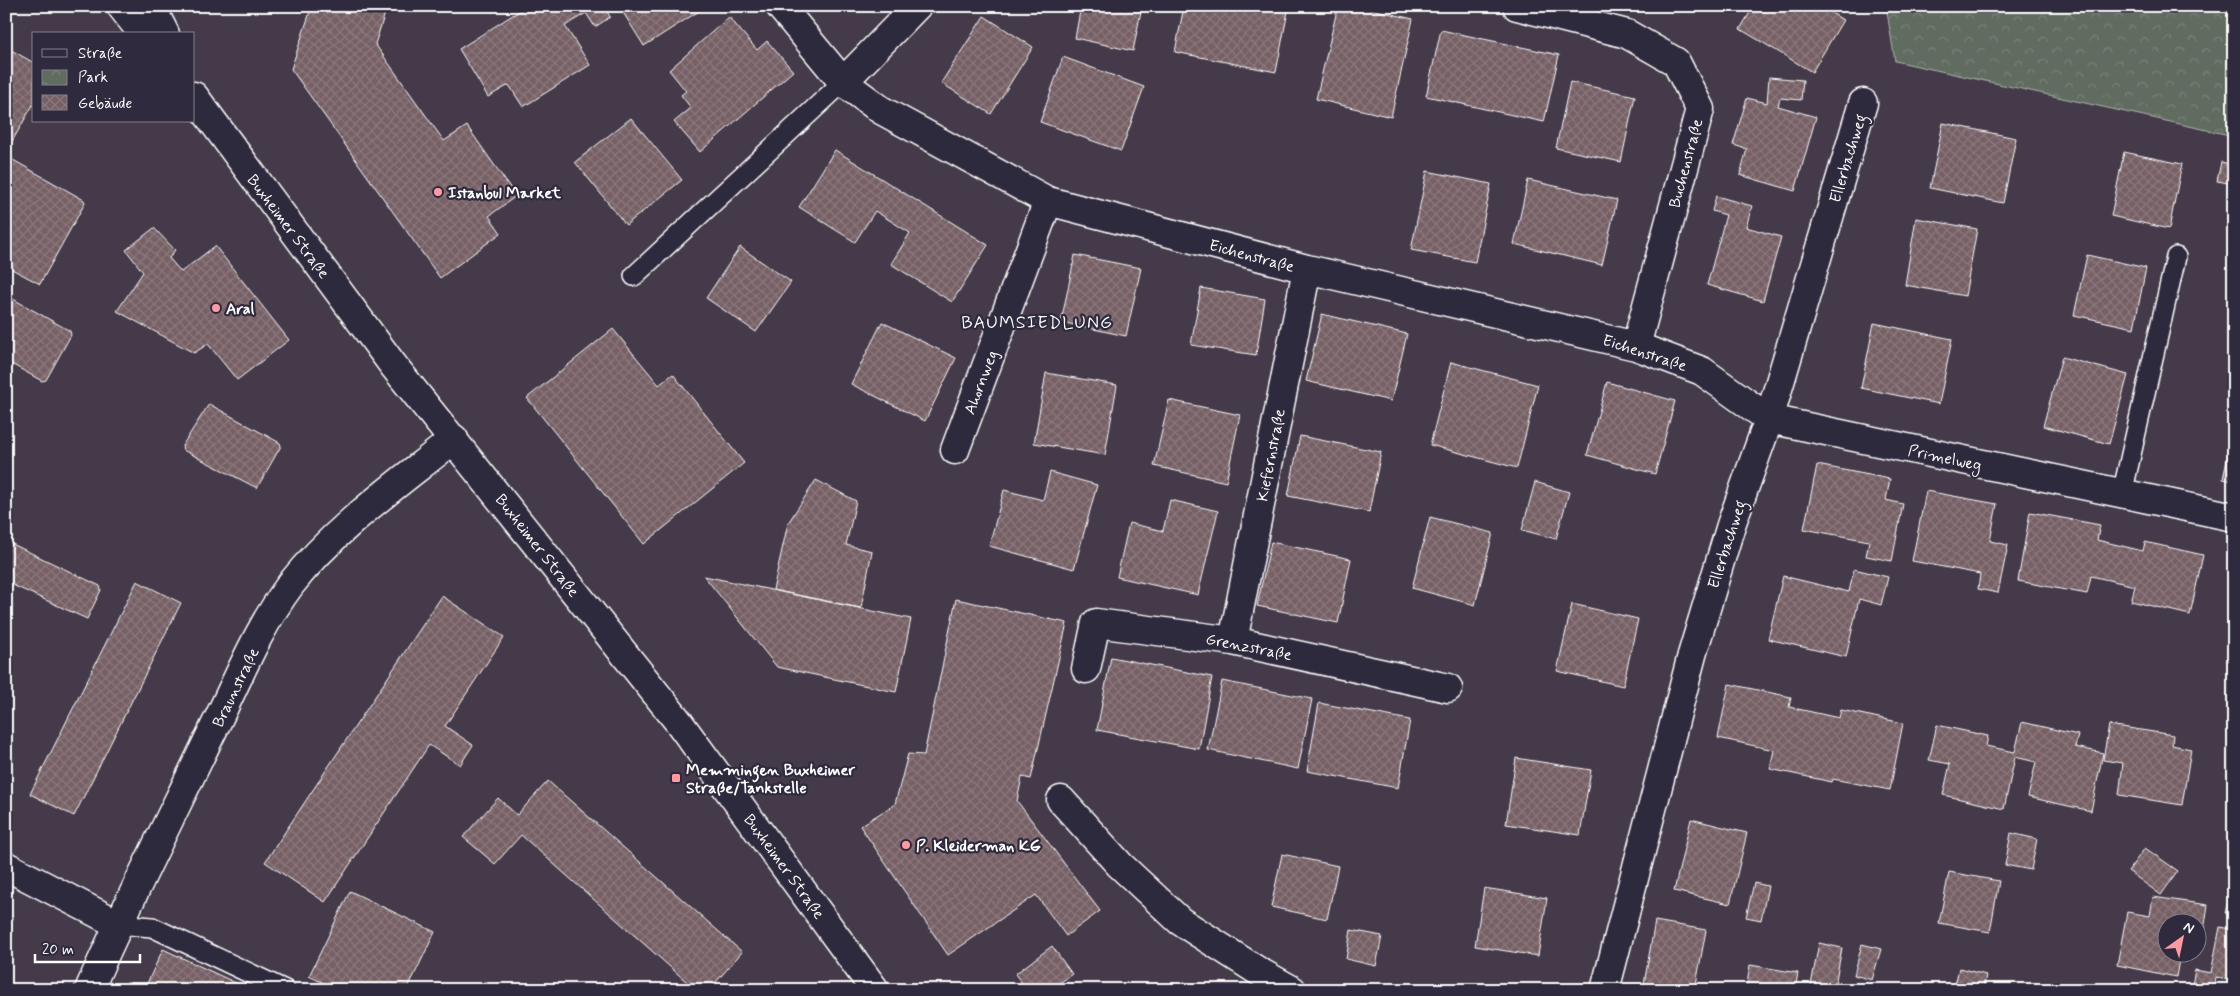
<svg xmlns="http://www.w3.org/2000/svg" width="2240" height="996" font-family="Mynerve,sans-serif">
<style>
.park{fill:url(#park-crowns);stroke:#b0b6b0}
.building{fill:url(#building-cross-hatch);stroke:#fff}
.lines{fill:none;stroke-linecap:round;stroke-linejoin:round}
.service-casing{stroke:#fff;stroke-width:22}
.minor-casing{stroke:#fff;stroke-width:31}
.secondary-casing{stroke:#fff;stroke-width:31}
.service{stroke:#2f2a3d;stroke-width:19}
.minor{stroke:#2f2a3d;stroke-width:28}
.secondary{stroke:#2f2a3d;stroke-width:28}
.poi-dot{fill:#ff9aa2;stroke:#2f2a3d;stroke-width:2}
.labels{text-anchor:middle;stroke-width:4.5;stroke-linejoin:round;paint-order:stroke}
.street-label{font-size:16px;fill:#fff;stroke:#2f2a3d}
.poi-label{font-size:16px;font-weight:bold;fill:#fff;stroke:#2f2a3d;text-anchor:start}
.neighbourhood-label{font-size:18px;letter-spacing:1px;fill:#fff;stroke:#2f2a3d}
</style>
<defs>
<pattern id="park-crowns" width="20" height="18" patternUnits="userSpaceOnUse" patternTransform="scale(1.25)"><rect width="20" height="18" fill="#616c61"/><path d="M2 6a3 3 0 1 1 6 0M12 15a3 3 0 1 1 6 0" fill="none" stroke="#798279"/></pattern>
<pattern id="building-cross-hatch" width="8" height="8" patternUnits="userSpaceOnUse" patternTransform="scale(1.25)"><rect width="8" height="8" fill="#766065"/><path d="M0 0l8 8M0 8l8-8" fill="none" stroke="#8b787c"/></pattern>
</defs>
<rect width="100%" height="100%" fill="#443a49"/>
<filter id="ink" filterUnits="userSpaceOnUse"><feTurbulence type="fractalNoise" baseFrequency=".02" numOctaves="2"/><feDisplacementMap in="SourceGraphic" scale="10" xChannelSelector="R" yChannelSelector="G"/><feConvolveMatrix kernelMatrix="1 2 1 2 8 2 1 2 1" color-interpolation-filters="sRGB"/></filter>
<g filter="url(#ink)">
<!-- park -->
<path class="park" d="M 1886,6 L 2234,6 L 2234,136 L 1895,61 Z"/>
<!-- building -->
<path class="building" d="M 312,6 L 387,7 L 375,44 L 444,141 L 467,126 L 516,196 L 489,216 L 501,233 L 440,278 L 291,69 Z
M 527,6 L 615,6 L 607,11 L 610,17 L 595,27 L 586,13 L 565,26 L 590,65 L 523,107 L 509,85 L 488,97 L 459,49 Z
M 619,6 L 707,6 L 644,46 Z
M 1081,6 L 1142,6 L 1133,51 L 1075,38 Z
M 1184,6 L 1289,6 L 1276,72 L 1175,52 Z
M 1338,6 L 1358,6 L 1413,19 L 1391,117 L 1316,99 Z
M 1754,6 L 1820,6 L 1843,20 L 1812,72 L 1740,29 Z
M 984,16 L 1033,47 L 991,114 L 941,83 Z
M 729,17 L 757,50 L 767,41 L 793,71 L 700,152 L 674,122 L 691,108 L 681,95 L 686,91 L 669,70 Z
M 1441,30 L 1559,55 L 1544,122 L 1426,96 Z
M 6,47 L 34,63 L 34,103 L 6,152 Z
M 1063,57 L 1144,87 L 1121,151 L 1040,122 Z
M 1769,77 L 1803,80 L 1801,100 L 1780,98 L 1778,106 L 1816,117 L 1795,191 L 1740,175 L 1747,149 L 1733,145 L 1747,98 L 1767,103 Z
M 1570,82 L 1635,96 L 1621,162 L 1556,148 Z
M 631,118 L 682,180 L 626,225 L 575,162 Z
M 1943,123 L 2016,138 L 2003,203 L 1930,188 Z
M 835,150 L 988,245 L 952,302 L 891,264 L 910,233 L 875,211 L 855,242 L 799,207 Z
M 2124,152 L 2182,164 L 2169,229 L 2111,216 Z
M 6,156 L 84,200 L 85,203 L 40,284 L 6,266 Z
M 2221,162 L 2234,165 L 2234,184 L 2217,181 Z
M 1427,171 L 1491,184 L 1475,262 L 1411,250 Z
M 1528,180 L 1617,200 L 1602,265 L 1514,244 Z
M 1716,196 L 1752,206 L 1746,227 L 1781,237 L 1763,301 L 1707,285 L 1726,215 L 1712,211 Z
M 1916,218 L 1977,229 L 1965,296 L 1905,285 Z
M 154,228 L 175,250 L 169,258 L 181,272 L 215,246 L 289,340 L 237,380 L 208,344 L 194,353 L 117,311 L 143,272 L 126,250 Z
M 740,247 L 791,282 L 756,332 L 706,298 Z
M 1075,255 L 1141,268 L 1126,336 L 1061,322 Z
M 2087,255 L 2146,268 L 2134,328 L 2074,315 Z
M 1201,288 L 1265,299 L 1256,355 L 1191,345 Z
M 6,295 L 70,331 L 71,335 L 46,380 L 42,381 L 6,361 Z
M 1322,314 L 1407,334 L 1391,401 L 1306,381 Z
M 882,322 L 956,358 L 925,421 L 851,384 Z
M 1874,323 L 1952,339 L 1939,404 L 1861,388 Z
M 613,329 L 659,385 L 673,374 L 744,463 L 644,544 L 527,398 Z
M 2062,357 L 2128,375 L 2109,444 L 2043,426 Z
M 1451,362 L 1538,385 L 1517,468 L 1430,445 Z
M 1046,373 L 1117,385 L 1105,455 L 1034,443 Z
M 1607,382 L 1675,401 L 1655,474 L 1587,455 Z
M 1169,400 L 1240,415 L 1226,482 L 1154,466 Z
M 209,404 L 280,443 L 281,446 L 257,488 L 183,450 L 182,446 Z
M 2234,426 L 2234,481 L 2223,479 Z
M 1300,436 L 1381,452 L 1369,512 L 1288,496 Z
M 1817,465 L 1890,479 L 1886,500 L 1903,504 L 1892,561 L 1866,556 L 1869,541 L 1804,529 Z
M 1050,472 L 1097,485 L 1074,569 L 989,546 L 1004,490 L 1043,500 Z
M 816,480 L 856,501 L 846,545 L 872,551 L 861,608 L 773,590 L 788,523 Z
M 1535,482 L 1569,492 L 1556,539 L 1522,530 Z
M 1926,491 L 1997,504 L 1990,541 L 2008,545 L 1998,593 L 1978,589 L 1980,574 L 1912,561 Z
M 1170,500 L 1218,511 L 1198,595 L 1117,577 L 1129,523 L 1163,531 Z
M 2030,512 L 2100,525 L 2097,540 L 2143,551 L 2145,542 L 2203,555 L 2190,615 L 2131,601 L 2135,586 L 2091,576 L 2087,594 L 2018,581 Z
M 1430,517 L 1493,533 L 1475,605 L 1412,588 Z
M 6,541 L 100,586 L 101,590 L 87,619 L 6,582 Z
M 1271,542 L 1351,559 L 1338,623 L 1257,606 Z
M 1854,569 L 1888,577 L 1881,605 L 1859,599 L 1846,657 L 1768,639 L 1783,576 L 1849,592 Z
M 704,576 L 911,619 L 896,692 L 777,667 Z
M 137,581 L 181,603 L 74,816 L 30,794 Z
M 442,596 L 504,637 L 445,726 L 473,745 L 460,765 L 429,745 L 325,902 L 265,862 Z
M 956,599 L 1067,623 L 1031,779 L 1022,777 L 1017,801 L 1100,911 L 1066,936 L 1036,895 L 948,955 L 860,826 L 895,804 L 908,754 L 924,755 Z
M 1572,604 L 1638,619 L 1623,686 L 1557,671 Z
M 1111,657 L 1212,677 L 1199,749 L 1097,730 Z
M 1222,681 L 1312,699 L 1298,769 L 1208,750 Z
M 1729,684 L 1791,697 L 1789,707 L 1839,718 L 1841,710 L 1903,723 L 1890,790 L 1833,779 L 1832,782 L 1770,769 L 1774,750 L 1718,738 Z
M 1319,703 L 1410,720 L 1398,788 L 1307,771 Z
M 2022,722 L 2078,735 L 2075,747 L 2103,753 L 2091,811 L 2028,797 L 2036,762 L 2015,757 L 2004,809 L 1943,795 L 1950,764 L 1929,760 L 1937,725 L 1988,736 L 1986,746 L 2015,752 Z
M 2109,725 L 2173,735 L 2172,745 L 2191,749 L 2182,805 L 2119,795 L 2123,763 L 2103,760 Z
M 1516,758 L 1591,770 L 1580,835 L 1506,824 Z
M 548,781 L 742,952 L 709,990 L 696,990 L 521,835 L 495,864 L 463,837 L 498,798 L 517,815 Z
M 1691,819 L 1747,833 L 1730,904 L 1674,891 Z
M 2011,833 L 2037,839 L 2031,870 L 2005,865 Z
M 2145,848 L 2178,871 L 2161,895 L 2128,871 Z
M 1282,854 L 1338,866 L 1327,919 L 1271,907 Z
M 1949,872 L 1999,881 L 1990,932 L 1939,923 Z
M 1754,883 L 1768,886 L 1761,920 L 1746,917 Z
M 1484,888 L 1547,898 L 1538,956 L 1475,946 Z
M 350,891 L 435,932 L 407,990 L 338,990 L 309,976 Z
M 2230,894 L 2234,895 L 2234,915 L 2225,913 Z
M 2153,897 L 2208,905 L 2202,943 L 2198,942 L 2198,924 L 2168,924 L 2168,954 L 2180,954 L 2176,977 L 2117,965 L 2127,912 L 2150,916 Z
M 1655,921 L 1706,930 L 1695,990 L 1643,990 Z
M 2220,927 L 2234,930 L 2234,980 L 2216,977 L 2214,990 L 2191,990 L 2195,970 L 2211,973 Z
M 1351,930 L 1382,936 L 1376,966 L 1346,959 Z
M 1819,943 L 1842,948 L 1834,990 L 1811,985 Z
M 1862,944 L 1881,949 L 1872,980 L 1854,975 Z
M 1052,946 L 1072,974 L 1050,990 L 1027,990 L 1015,974 Z
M 163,949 L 251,990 L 144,990 Z
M 1750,965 L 1798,973 L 1795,990 L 1746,990 Z
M 1959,968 L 1986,975 L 1983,990 L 1954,990 Z
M 1843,985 L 1872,990 L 1842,990 Z"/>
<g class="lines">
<defs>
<path id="service" d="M 634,276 L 843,82
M 2122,494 L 2176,257
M 118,924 L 152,927 L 285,990"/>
<path id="minor" d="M 780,6 L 843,82 L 881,110 L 1048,201 L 1307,269 L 1636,346 L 1702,371 L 1769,419 L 2234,517
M 1517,6 L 1627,34 L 1676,62 L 1700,109 L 1636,346
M 843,82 L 917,6
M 955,450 L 1048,201
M 1233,641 L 1307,269
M 1086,669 L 1096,623 L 1233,641 L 1448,688
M 1061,800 L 1120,865 L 1180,921 L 1258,971 L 1292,990
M 6,866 L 118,924
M 89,990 C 127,903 170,819 211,734 C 236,684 257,629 291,584 C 336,527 398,484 454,439
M 1605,990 L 1692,655 L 1731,525 L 1769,419 L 1863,103"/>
<path id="secondary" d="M 121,6 L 143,34
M 151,6 L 165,34
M 194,96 L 393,365 L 678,721 L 875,990"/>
</defs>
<!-- service casing -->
<use href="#service" class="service-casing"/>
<!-- minor casing -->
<use href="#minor" class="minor-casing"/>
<!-- secondary casing -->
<use href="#secondary" class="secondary-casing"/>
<!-- service -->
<use href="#service" class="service"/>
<!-- minor -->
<use href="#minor" class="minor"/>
<!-- secondary -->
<use href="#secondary" class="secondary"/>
</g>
</g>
<!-- markers -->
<g class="poi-dot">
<circle cx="438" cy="192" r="5"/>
<circle cx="216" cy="308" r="5"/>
<rect x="671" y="773" width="10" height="10" rx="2.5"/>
<circle cx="906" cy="845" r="5"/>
</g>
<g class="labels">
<!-- street labels -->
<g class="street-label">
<text transform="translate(1847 158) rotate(-73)" y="6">Ellerbachweg</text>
<text transform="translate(1685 163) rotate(-75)" y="6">Buchenstraße</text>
<text transform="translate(289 226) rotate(53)" y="6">Buxheimer Straße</text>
<text transform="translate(1252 255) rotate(15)" y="6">Eichenstraße</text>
<text transform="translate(1645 352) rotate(18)" y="6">Eichenstraße</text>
<text transform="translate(980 382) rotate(-69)" y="6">Ahornweg</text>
<text transform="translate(1270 455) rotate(-79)" y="6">Kiefernstraße</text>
<text transform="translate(1945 457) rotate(12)" y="6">Primelweg</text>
<text transform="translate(1726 544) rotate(-72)" y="6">Ellerbachweg</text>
<text transform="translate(538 545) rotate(52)" y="6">Buxheimer Straße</text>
<text transform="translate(1249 646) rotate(11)" y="6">Grenzstraße</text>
<text transform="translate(235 687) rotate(-64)" y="6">Braunstraße</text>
<text transform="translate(785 866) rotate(54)" y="6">Buxheimer Straße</text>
</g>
<!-- poi labels -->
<g class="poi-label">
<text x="448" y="198">Istanbul Market</text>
<text x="226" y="314">Aral</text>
<text x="686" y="775">Memmingen Buxheimer<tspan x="686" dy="18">Straße/Tankstelle</tspan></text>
<text x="916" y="851">P. Kleiderman KG</text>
</g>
<!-- neighbourhood labels -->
<g class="neighbourhood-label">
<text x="1037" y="328">BAUMSIEDLUNG</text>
</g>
</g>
<!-- margin -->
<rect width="2240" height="996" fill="none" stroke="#2f2a3d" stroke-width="25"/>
<rect x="12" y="12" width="2215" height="971" fill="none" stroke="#fff" stroke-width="2" filter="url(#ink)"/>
<!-- legend -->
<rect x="32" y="32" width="162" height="90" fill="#2f2a3d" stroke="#827f8b"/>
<rect x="42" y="49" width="25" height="8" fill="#2f2a3d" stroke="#827f8b"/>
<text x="78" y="58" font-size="15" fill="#ffffff">Straße</text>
<rect x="42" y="70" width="25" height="15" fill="url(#park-crowns)" stroke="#827f8b"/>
<text x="78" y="82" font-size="15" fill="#ffffff">Park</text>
<rect x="42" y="95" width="25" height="15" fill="url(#building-cross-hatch)" stroke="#827f8b"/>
<text x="78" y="108" font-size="15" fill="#ffffff">Gebäude</text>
<!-- north arrow -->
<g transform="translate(2182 938) rotate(33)"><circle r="24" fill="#2f2a3d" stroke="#827f8b"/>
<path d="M0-4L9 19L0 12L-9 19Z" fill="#ff9aa2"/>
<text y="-8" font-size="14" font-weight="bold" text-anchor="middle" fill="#ffffff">N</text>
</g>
<!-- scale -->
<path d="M35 954v8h105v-8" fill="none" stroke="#ffffff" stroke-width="2.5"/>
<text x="42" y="954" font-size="15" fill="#ffffff" stroke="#2f2a3d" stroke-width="4" paint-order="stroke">20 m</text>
</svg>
